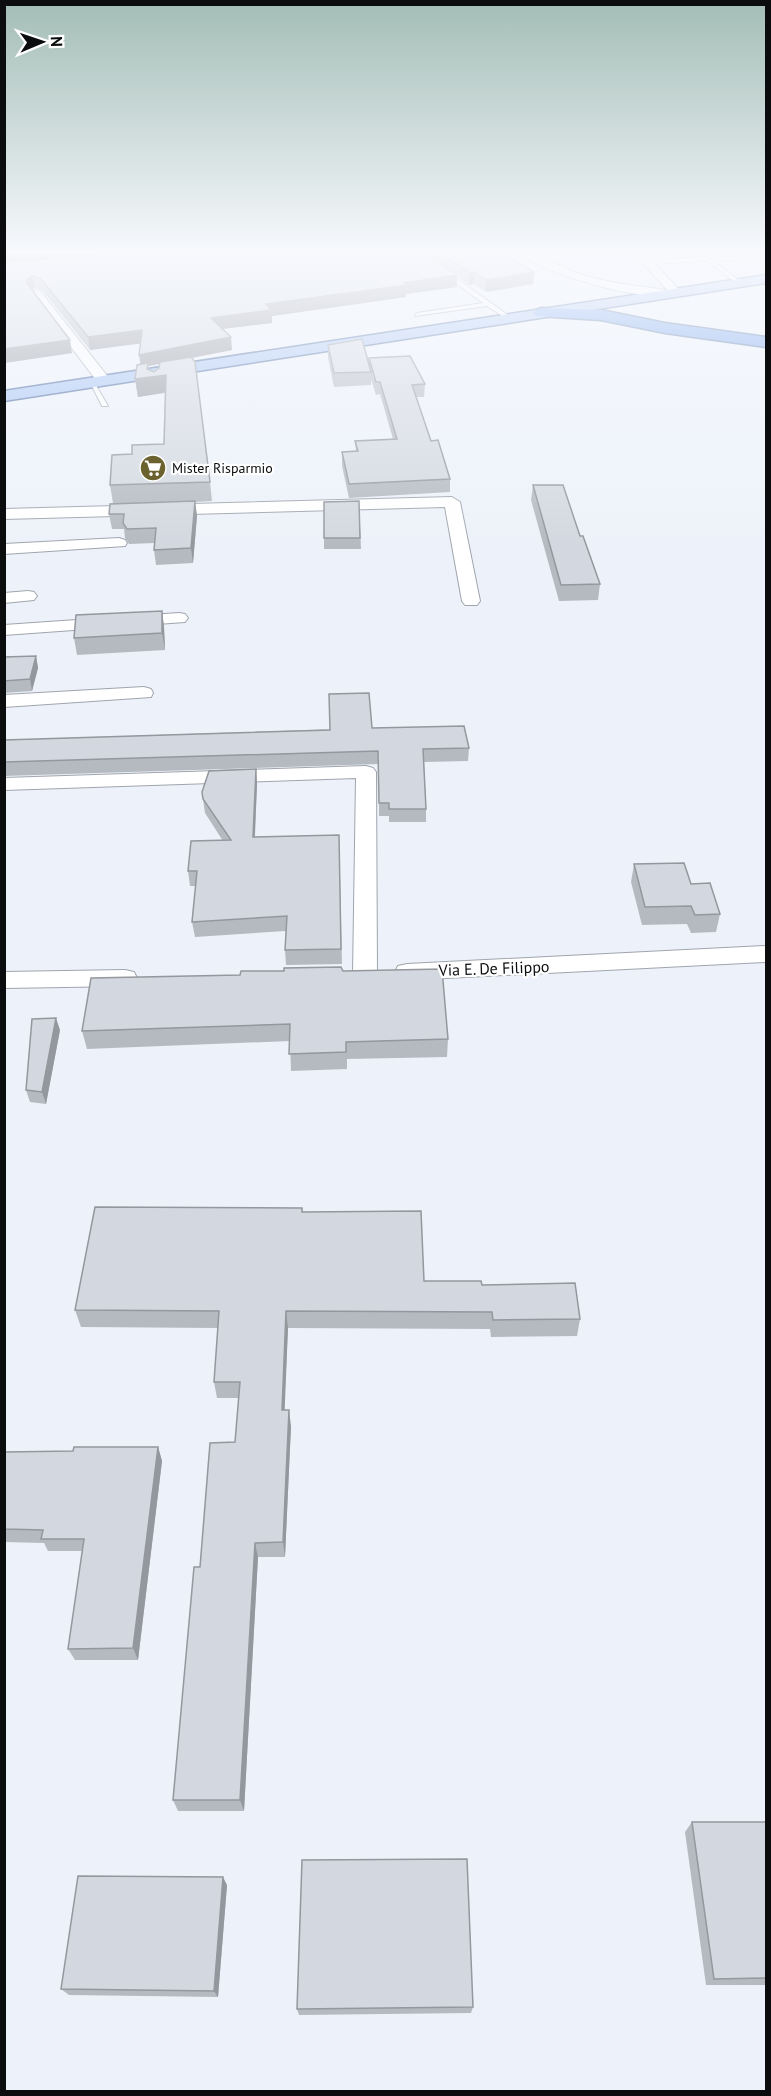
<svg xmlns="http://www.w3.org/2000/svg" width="771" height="2096" font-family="'PT Sans',sans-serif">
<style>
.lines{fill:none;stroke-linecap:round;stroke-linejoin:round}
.lane-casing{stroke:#a0a5ad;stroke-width:2}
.street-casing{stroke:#a0a5ad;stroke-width:2}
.primary-casing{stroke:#47689e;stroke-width:3}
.highway-casing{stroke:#47689e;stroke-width:3}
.lane{fill:#fff;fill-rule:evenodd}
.street{fill:#fff;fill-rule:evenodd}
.primary{fill:#a4c2f4;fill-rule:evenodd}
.highway{fill:#689aec;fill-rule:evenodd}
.wall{fill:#b5bac1;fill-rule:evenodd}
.shaded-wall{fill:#94979d}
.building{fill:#d3d8e0;stroke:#94979d;stroke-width:1.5}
.labels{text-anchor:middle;stroke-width:4.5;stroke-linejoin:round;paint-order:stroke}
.far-poi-label{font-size:14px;fill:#0a0c0e;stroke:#fff;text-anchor:start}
.street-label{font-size:16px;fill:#0a0c0e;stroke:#fff}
</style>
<rect width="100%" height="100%" fill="#edf2fa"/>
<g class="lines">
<defs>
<path id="lane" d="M 416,254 L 422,254 L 512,318 L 507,319 L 487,306 L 415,316 L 417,313 L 483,303 Z
M 652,254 L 658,254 L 666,259 L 708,257 L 711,259 L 765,254 L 766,259 L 761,256 L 715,262 L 741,282 L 739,285 L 707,261 L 665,263 Z
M 90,382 L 94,382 L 108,406 L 102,406 Z"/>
<path id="street" d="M 524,254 C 543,254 561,268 580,274 C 608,283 638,286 667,290 L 635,254 L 646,254 L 682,293 C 664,308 539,274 524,254 Z
M 36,290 L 40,291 L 109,378 L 111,381 L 109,384 L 99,384 L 30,293 Z
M 452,497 L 460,502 L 480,601 L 477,605 L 465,605 L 462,601 L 445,507 L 4,519 L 4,509 Z
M 119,538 L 125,540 L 127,543 L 125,546 L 4,554 L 4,544 Z
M 28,591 L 34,592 L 37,596 L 34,600 L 4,603 L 4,593 Z
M 179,613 L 185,614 L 188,618 L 185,622 L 4,635 L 4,625 Z
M 144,687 L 151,689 L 153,693 L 151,697 L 4,707 L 4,695 Z
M 366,766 L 373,768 L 376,772 L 377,974 L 374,980 L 365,982 L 356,980 L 353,974 L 356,778 L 4,790 L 4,778 Z
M 766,946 L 766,962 L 407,980 L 398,978 L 395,972 L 398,966 L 407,964 Z
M 125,970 L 134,972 L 137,978 L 134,984 L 125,986 L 4,988 L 4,972 Z"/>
<path id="primary" d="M 766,275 L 766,283 L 4,401 L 4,391 Z"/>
<path id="highway" d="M 541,308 L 601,310 L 665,323 L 766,337 L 766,347 L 665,333 L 601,320 L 536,316 L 533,313 L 536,310 Z"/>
</defs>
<!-- lane casing -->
<use href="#lane" class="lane-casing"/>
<!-- street casing -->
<use href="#street" class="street-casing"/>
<!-- primary casing -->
<use href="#primary" class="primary-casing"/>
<!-- highway casing -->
<use href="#highway" class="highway-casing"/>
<!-- lane -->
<use href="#lane" class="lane"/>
<!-- street -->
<use href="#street" class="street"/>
<!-- primary -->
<use href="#primary" class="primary"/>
<!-- highway -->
<use href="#highway" class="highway"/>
</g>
<!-- wall -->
<path class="wall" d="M 4,254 L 503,254 L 534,272 L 533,284 L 486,292 L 474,284 L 469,285 L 457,276 L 457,287 L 406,294 L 406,297 L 272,316 L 272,323 L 223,329 L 232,350 L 192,358 L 210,482 L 212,501 L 195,502 L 197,516 L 193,563 L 156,565 L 154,550 L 155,543 L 129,544 L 125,538 L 124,529 L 112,529 L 109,514 L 113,503 L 110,485 L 132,454 L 164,444 L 165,393 L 138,397 L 135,379 L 140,365 L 141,343 L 90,350 L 42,290 L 35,288 L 32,290 L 72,353 L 4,363 ZM 159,364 L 159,368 L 154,372 L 149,369 L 148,366 Z
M 328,345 L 369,363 L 369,358 L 425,384 L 424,397 L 416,397 L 431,441 L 450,479 L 450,492 L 349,498 L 342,466 L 342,452 L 356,452 L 355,441 L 393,439 L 380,394 L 376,395 L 371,379 L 371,385 L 334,387 L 328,358 Z
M 533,485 L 580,536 L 600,584 L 598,600 L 559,601 L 531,500 Z
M 359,501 L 361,549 L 324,549 L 324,502 Z
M 162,611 L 164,627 L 165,650 L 77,655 L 74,638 Z
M 36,656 L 38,668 L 32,691 L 4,693 L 4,657 Z
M 372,728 L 469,748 L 468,761 L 424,762 L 426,809 L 426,822 L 389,822 L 389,816 L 379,816 L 379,764 L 4,776 L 4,740 Z
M 256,769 L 257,784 L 255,837 L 339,835 L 342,964 L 286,965 L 285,950 L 286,931 L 195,937 L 192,922 L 196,886 L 190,886 L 188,871 L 223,841 L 205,813 L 202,792 Z
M 634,864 L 691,884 L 720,914 L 716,932 L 691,933 L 687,924 L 642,925 L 631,882 Z
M 343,971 L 448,1039 L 447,1057 L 347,1059 L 347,1069 L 291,1071 L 290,1041 L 87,1049 L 82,1031 L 240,975 Z
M 60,1030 L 46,1104 L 30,1102 L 26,1090 Z
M 302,1208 L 303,1212 L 424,1281 L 482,1285 L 580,1319 L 577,1336 L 491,1337 L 490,1329 L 288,1328 L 284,1410 L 291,1426 L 285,1557 L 258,1557 L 244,1811 L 178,1811 L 173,1800 L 200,1567 L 235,1442 L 239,1398 L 217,1398 L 214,1382 L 218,1328 L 81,1327 L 75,1310 Z
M 158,1447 L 162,1461 L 138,1660 L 75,1660 L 68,1649 L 82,1551 L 48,1551 L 44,1543 L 4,1542 L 4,1452 L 73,1451 Z
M 692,1822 L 766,1822 L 766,1985 L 706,1985 L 685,1832 Z
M 227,1885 L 218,1997 L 69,1995 L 61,1989 Z
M 473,2007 L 471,2013 L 299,2015 L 297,2009 Z"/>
<!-- shaded-wall -->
<path class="shaded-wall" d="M 4,254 L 123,254 L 4,266 Z
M 474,272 L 474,284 L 469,285 L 470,273 Z
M 534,272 L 533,284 L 486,292 L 486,280 Z
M 457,275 L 457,287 L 406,294 L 406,297 L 272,316 L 272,323 L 212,330 L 211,318 L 266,304 Z
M 33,276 L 35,288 L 29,291 L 26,282 L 27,279 Z
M 142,330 L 144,343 L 90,350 L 88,337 Z
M 231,337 L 232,350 L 148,366 L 150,377 L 166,375 L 168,392 L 138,397 L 135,379 L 141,368 L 139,355 Z
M 70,340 L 72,353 L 4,363 L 4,349 Z
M 195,501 L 197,516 L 193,563 L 191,548 Z
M 162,611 L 164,627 L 165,650 L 162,633 Z
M 36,656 L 38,668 L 32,691 L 30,679 Z
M 256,769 L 257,784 L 254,851 L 253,837 Z
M 56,1018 L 60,1030 L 46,1104 L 42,1092 Z
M 286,1311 L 288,1328 L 284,1426 L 282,1410 Z
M 289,1410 L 291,1426 L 285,1557 L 283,1542 Z
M 158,1447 L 162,1461 L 138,1660 L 133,1648 Z
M 255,1543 L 258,1557 L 244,1811 L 240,1800 Z
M 223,1877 L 227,1885 L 218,1997 L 214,1991 Z"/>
<!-- building -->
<path class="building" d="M 103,254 L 428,254 L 457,275 L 404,283 L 407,285 L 266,304 L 271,310 L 211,318 L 231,337 L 139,355 L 142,330 L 88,337 L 40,278 L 33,276 L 27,279 L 26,282 L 70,340 L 4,349 L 4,263 Z
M 442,254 L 503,254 L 534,272 L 486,280 L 474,272 L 470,273 Z
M 362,339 L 371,372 L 334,373 L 328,345 Z
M 410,356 L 425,384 L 412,385 L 431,441 L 438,440 L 450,479 L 349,484 L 342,452 L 358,451 L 355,441 L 397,439 L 380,382 L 376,382 L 369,358 Z
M 191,357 L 195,362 L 210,482 L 110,485 L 112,455 L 132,454 L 132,445 L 164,444 L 166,375 L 135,379 L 137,365 L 148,363 L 147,369 L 154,372 L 159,368 L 160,362 Z
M 533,485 L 563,485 L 580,536 L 583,536 L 600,584 L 561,585 Z
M 195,501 L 191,548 L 154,550 L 156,528 L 127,529 L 123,523 L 124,514 L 109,514 L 110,504 Z
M 359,501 L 360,538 L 324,538 L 324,502 Z
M 162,611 L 162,633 L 74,638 L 76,615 Z
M 36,656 L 30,679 L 4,681 L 4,657 Z
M 369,693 L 372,728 L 464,726 L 469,748 L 423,749 L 426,809 L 389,809 L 389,803 L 379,803 L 378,751 L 4,762 L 4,740 L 330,730 L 329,694 Z
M 256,769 L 253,837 L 339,835 L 341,949 L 285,950 L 287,916 L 192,922 L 197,871 L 188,871 L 191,841 L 231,840 L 203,799 L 202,792 L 209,771 Z
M 684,863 L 691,884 L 710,883 L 720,914 L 695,915 L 691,906 L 645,907 L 634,864 Z
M 341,967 L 343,971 L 442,969 L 448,1039 L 346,1042 L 346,1052 L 289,1054 L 290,1024 L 82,1031 L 91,978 L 240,975 L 241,971 L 284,971 L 284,968 Z
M 56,1018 L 42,1092 L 26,1090 L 32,1019 Z
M 95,1207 L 302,1208 L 302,1212 L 421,1211 L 424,1281 L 481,1281 L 482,1285 L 575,1283 L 580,1319 L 493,1320 L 492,1312 L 286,1311 L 282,1410 L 289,1410 L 283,1542 L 255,1543 L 240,1800 L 173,1800 L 194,1567 L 200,1567 L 210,1443 L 235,1442 L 240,1382 L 214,1382 L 219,1311 L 75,1310 Z
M 74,1447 L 158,1447 L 133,1648 L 68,1649 L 84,1539 L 41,1539 L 43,1530 L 4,1529 L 4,1452 L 73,1451 Z
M 692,1822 L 766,1822 L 766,1978 L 714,1979 Z
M 467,1859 L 473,2007 L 297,2009 L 302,1860 Z
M 78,1876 L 223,1877 L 214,1991 L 61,1989 Z"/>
<!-- sky -->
<linearGradient id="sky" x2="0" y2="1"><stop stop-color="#a3bdb6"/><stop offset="0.46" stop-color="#f7f9fd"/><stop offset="1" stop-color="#f7f9fd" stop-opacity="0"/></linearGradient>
<rect width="771" height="547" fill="url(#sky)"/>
<!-- icons -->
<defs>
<symbol id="supermarket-disc" viewBox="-11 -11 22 22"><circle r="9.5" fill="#6b622f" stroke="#fff"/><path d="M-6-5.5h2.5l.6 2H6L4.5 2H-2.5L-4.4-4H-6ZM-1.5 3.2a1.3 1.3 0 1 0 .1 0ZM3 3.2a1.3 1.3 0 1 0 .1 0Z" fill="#fff"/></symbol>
</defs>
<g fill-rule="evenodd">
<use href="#supermarket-disc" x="138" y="453" width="30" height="30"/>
</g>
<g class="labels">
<!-- far-poi labels -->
<g class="far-poi-label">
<text x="172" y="473">Mister Risparmio</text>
</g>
<!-- street labels -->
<g class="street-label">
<text transform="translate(494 968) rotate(-2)" y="6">Via E. De Filippo</text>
</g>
</g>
<!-- border -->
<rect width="771" height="2096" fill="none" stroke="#0a0c0e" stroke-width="12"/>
<!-- north arrow -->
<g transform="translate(42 42) rotate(88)" stroke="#ffffff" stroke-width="4.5" paint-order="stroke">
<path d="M0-4.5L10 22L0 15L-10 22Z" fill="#0a0c0e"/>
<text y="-9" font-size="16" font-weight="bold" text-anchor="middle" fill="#0a0c0e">N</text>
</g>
</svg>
